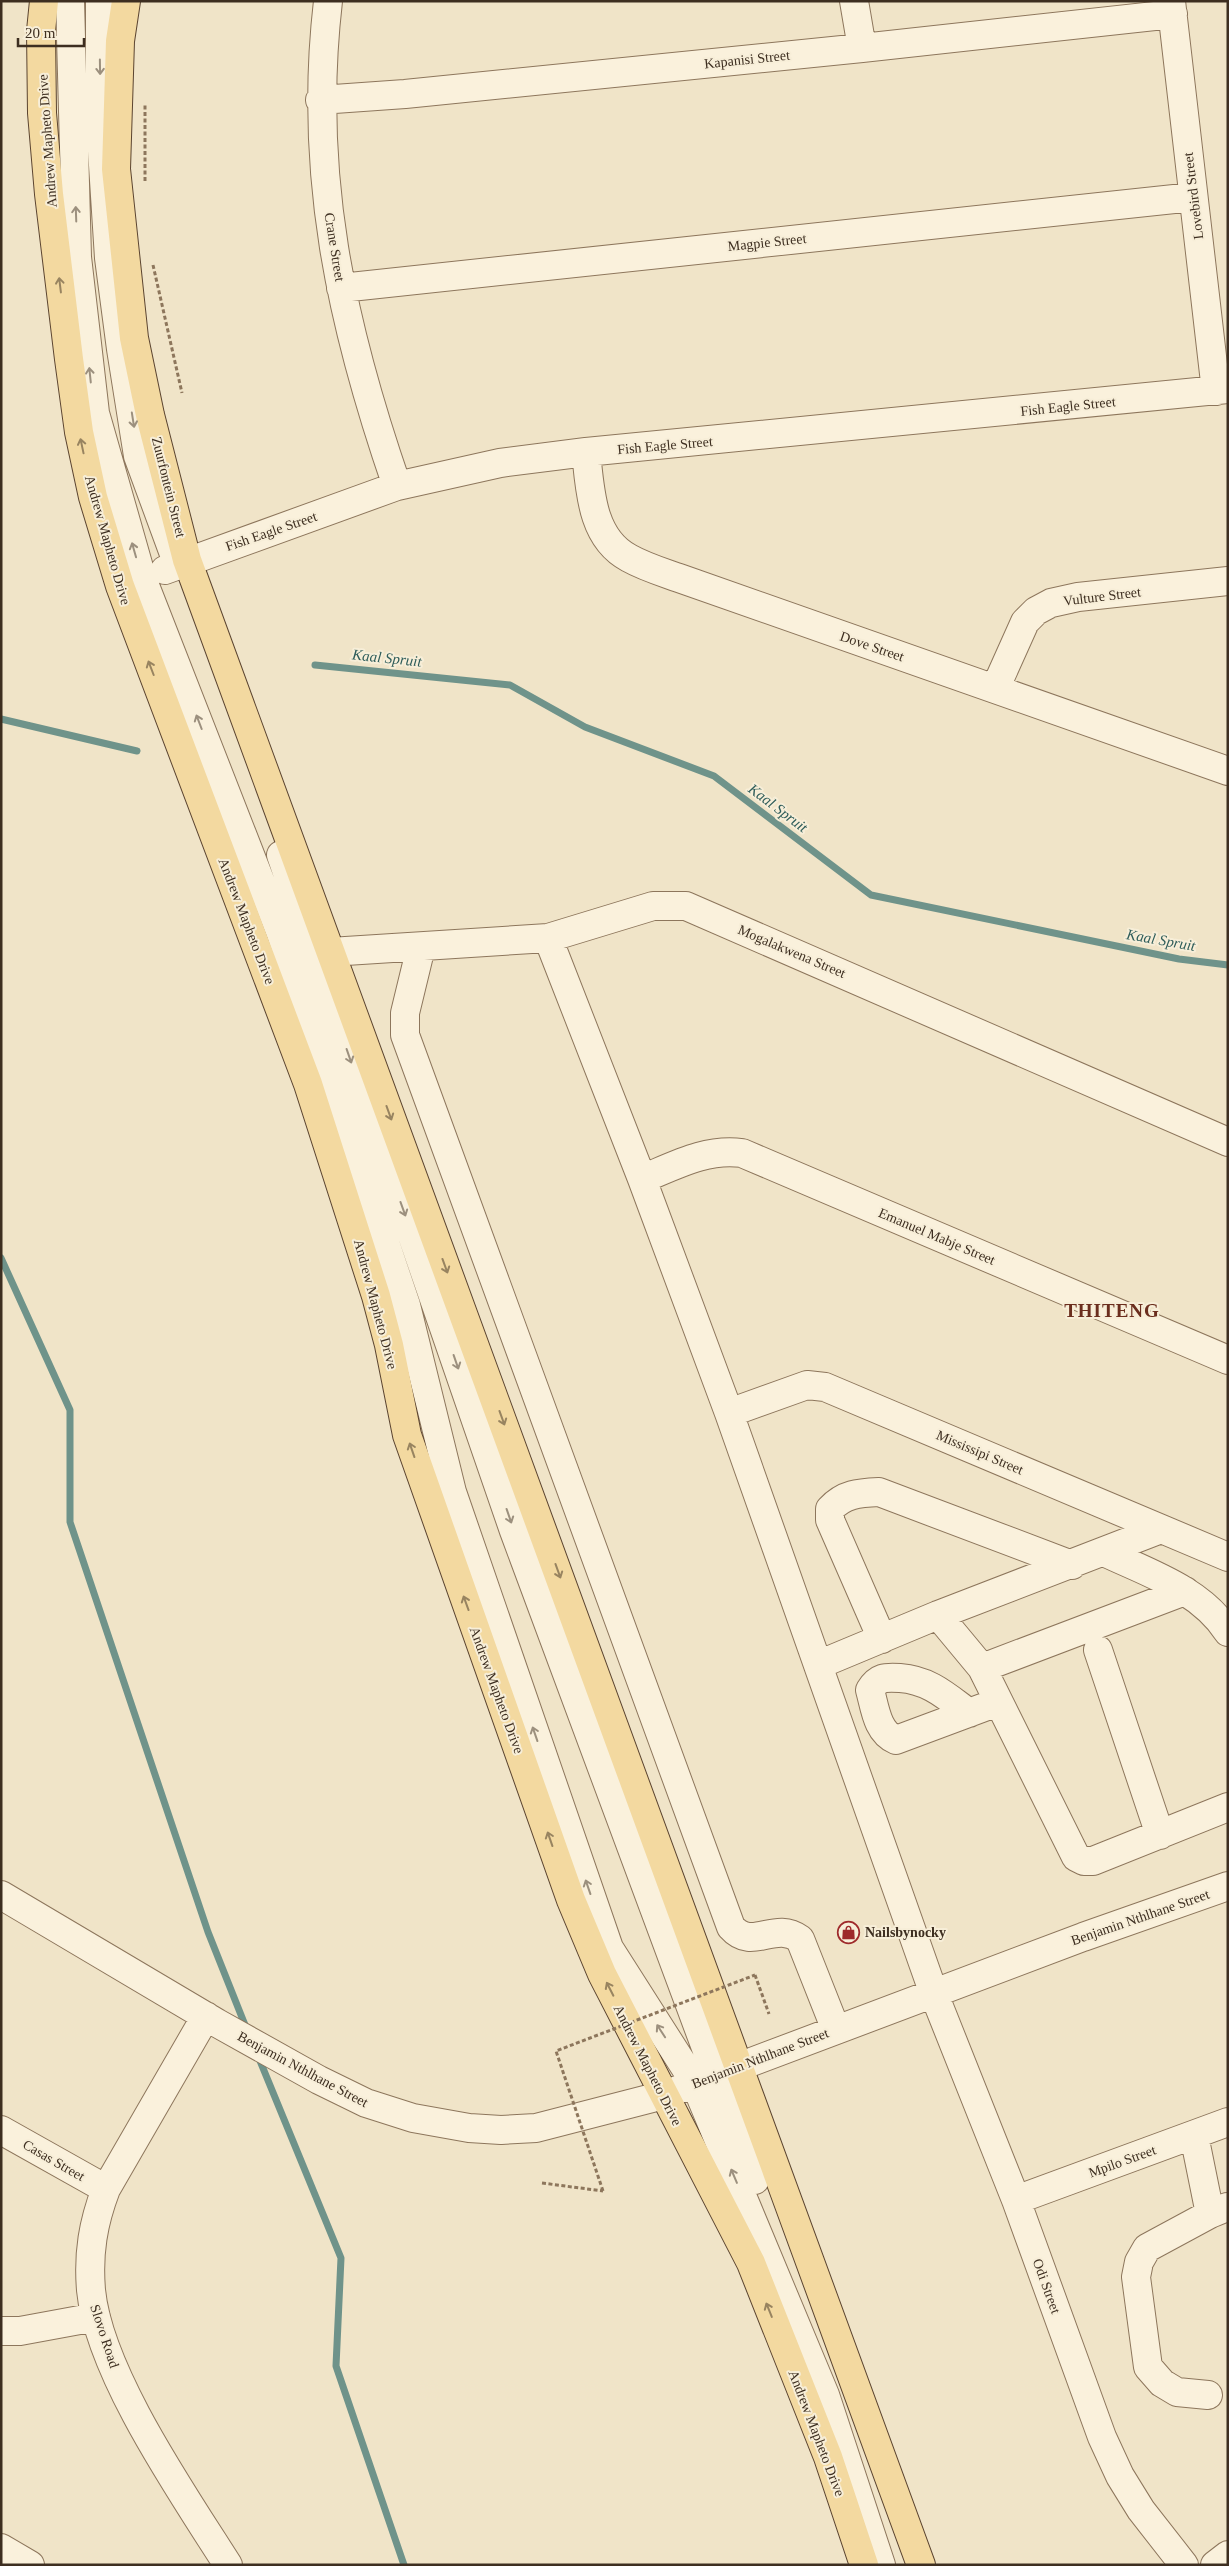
<svg xmlns="http://www.w3.org/2000/svg" width="1229" height="2566" font-family="'Times New Roman',serif">
<style>
.lines{fill:none;stroke-linecap:round;stroke-linejoin:round}
.stream{stroke:#6f938a;stroke-width:7}
.minor-casing{stroke:#8d765c;stroke-width:30}
.major-casing{stroke:#5b4430;stroke-width:30}
.path{stroke:#8d765c;stroke-width:3;stroke-dasharray:4 2.5;stroke-linecap:butt}
.minor{stroke:#faf1dc;stroke-width:28}
.major{stroke:#f3d9a0;stroke-width:28}
.path-bridge{stroke:#8d765c;stroke-width:3;stroke-dasharray:4 2.5;stroke-linecap:butt}
.oneway{stroke:#9c907e}
.oneway2{stroke:#988460}
.labels{text-anchor:middle;stroke-width:4;stroke-linejoin:round;paint-order:stroke}
.street-label{font-size:14px;fill:#3d2e20;stroke:#f7eed8}
.poi-label{font-size:14px;font-weight:bold;fill:#3d2e20;stroke:#f7eed8;text-anchor:start}
.water-label{font-size:15px;font-style:italic;fill:#2f5d5a;stroke:#f7eed8}
.district-label{font-size:19px;font-weight:bold;letter-spacing:1px;fill:#6b2e1e;stroke:#f7eed8}
</style>
<rect width="100%" height="100%" fill="#f0e4c8"/>
<g class="lines">
<!-- stream -->
<path class="stream" d="M 315,665 L 510,685 L 585,727 L 714,776 L 871,895 L 1179,959 L 1228,965
M 1,719 L 137,751
M 1,1258 L 70,1410 L 70,1522 L 208,1932 L 247,2030
M 258,2056 L 341,2258 L 336,2366 L 404,2565"/>
<defs>
<path id="minor" d="M 70,1 L 77,257 L 95,413 L 142,578 L 281,934 L 406,1305 L 452,1492 L 609,1948 L 695,2083 L 825,2395 L 881,2565
M 100,1 L 100,118 L 109,258 L 121,349 L 138,456 L 178,565
M 328,1 C 308,173 341,324 397,486
M 854,1 L 862,48
M 1171,1 L 1216,391
M 320,100 L 405,94 L 862,48 L 1173,14
M 341,288 L 1193,197
M 586,452 C 590,489 591,538 629,558 C 645,567 662,572 679,578 L 1228,771
M 165,570 L 397,486 L 500,463 L 586,452 L 1228,389
M 995,689 L 1025,622 L 1036,611 L 1051,603 L 1078,597 L 1228,581
M 281,855 L 514,1531 L 755,2180
M 548,938 L 642,1179 L 729,1413 L 934,1994 L 1016,2200 L 1102,2437 L 1120,2476 L 1141,2510 L 1184,2565
M 421,947 L 405,1013 L 405,1035 L 731,1927 C 753,1952 774,1920 800,1939 L 836,2030
M 330,952 L 548,938 L 653,906 L 686,906 L 1228,1142
M 642,1179 C 674,1166 706,1148 742,1153 L 1228,1360
M 729,1413 L 807,1385 L 825,1387 L 1228,1557
M 1104,1552 C 1148,1573 1200,1589 1228,1632
M 938,1615 L 982,1668 L 1076,1857 L 1084,1861 L 1093,1861 L 1228,1807
M 882,1639 L 830,1520 L 830,1509 C 844,1494 858,1493 879,1492 L 1072,1565
M 1098,1650 L 1160,1835
M 818,1665 L 938,1615 L 1161,1529
M 982,1668 L 1185,1591
M 969,1713 C 946,1696 929,1680 900,1678 C 885,1677 878,1677 870,1690 C 875,1708 877,1732 896,1740 L 998,1702
M 1,1895 L 217,2023 L 319,2080 L 366,2103 L 413,2118 L 469,2128 L 501,2130 L 536,2128 L 664,2095 L 1083,1937 L 1228,1886
M 206,2016 L 106,2189 C 93,2223 88,2253 91,2290 C 99,2373 183,2494 228,2565
M 1,2130 L 106,2189
M 1194,2135 L 1210,2214 L 1227,2207
M 1016,2200 L 1228,2122
M 1,2331 L 20,2331 L 96,2317
M 1208,2395 L 1177,2392 L 1162,2383 L 1148,2367 L 1136,2277 L 1139,2262 L 1147,2248 L 1210,2214
M 1,2548 L 30,2565
M 1215,2565 L 1228,2555"/>
<path id="major" d="M 44,1 L 41,31 L 42,113 L 49,194 L 69,359 L 79,432 L 93,497 L 120,586 L 308,1084 L 376,1296 L 389,1345 L 407,1435 L 571,1900 L 602,1974 L 751,2263 L 828,2457 L 864,2565
M 126,1 L 120,41 L 116,169 L 134,338 L 150,415 L 187,560 L 921,2565"/>
</defs>
<!-- minor casing -->
<use href="#minor" class="minor-casing"/>
<!-- major casing -->
<use href="#major" class="major-casing"/>
<!-- path -->
<path class="path" d="M 145,181 L 145,103
M 153,265 L 182,393
M 755,1975 L 769,2014
M 542,2183 L 603,2191"/>
<!-- minor -->
<use href="#minor" class="minor"/>
<!-- major -->
<use href="#major" class="major"/>
<!-- path-bridge -->
<path class="path-bridge" d="M 603,2191 L 556,2051 L 755,1975"/>
</g>
<!-- one-way arrows -->
<defs><path id="oneway-shaft" d="M-6 0H5M1.5-3L5.5 0L1.5 3" fill="none" stroke-width="1.6" stroke-linecap="round" stroke-linejoin="round" transform="scale(1.25)"/></defs>
<g class="oneway">
<use href="#oneway-shaft" transform="translate(100 67) rotate(89)"/>
<use href="#oneway-shaft" transform="translate(76 214) rotate(-92)"/>
<use href="#oneway-shaft" transform="translate(90 375) rotate(-96)"/>
<use href="#oneway-shaft" transform="translate(133 420) rotate(81)"/>
<use href="#oneway-shaft" transform="translate(134 550) rotate(-106)"/>
<use href="#oneway-shaft" transform="translate(199 722) rotate(-111)"/>
<use href="#oneway-shaft" transform="translate(349 1056) rotate(71)"/>
<use href="#oneway-shaft" transform="translate(403 1209) rotate(70)"/>
<use href="#oneway-shaft" transform="translate(456 1362) rotate(71)"/>
<use href="#oneway-shaft" transform="translate(509 1516) rotate(71)"/>
<use href="#oneway-shaft" transform="translate(535 1734) rotate(-109)"/>
<use href="#oneway-shaft" transform="translate(588 1887) rotate(-109)"/>
<use href="#oneway-shaft" transform="translate(661 2031) rotate(-123)"/>
<use href="#oneway-shaft" transform="translate(734 2176) rotate(-113)"/>
</g>
<g class="oneway2">
<use href="#oneway-shaft" transform="translate(60 285) rotate(-97)"/>
<use href="#oneway-shaft" transform="translate(82 446) rotate(-102)"/>
<use href="#oneway-shaft" transform="translate(151 668) rotate(-111)"/>
<use href="#oneway-shaft" transform="translate(389 1113) rotate(70)"/>
<use href="#oneway-shaft" transform="translate(445 1266) rotate(70)"/>
<use href="#oneway-shaft" transform="translate(502 1418) rotate(70)"/>
<use href="#oneway-shaft" transform="translate(412 1450) rotate(-109)"/>
<use href="#oneway-shaft" transform="translate(558 1571) rotate(70)"/>
<use href="#oneway-shaft" transform="translate(466 1603) rotate(-110)"/>
<use href="#oneway-shaft" transform="translate(550 1839) rotate(-109)"/>
<use href="#oneway-shaft" transform="translate(610 1989) rotate(-117)"/>
<use href="#oneway-shaft" transform="translate(769 2310) rotate(-112)"/>
</g>
<!-- icons -->
<defs>
<symbol id="shop-ring" viewBox="-11 -11 22 22"><circle r="9.5" fill="#f7eed8" stroke="#9e2a2b" stroke-width="1.5"/><path d="M-5-2.5h2.3a2.7 3.5 0 0 1 5.4 0H5L5.5 6h-11ZM-1.5-2.5h3a1.5 2.3 0 0 0-3 0Z" fill="#9e2a2b"/></symbol>
</defs>
<g fill-rule="evenodd">
<use href="#shop-ring" x="836" y="1920" width="25" height="25"/>
</g>
<g class="labels">
<!-- street labels -->
<g class="street-label">
<text transform="translate(747 59) rotate(-6)" y="5">Kapanisi Street</text>
<text transform="translate(47 141) rotate(-94)" y="5">Andrew Mapheto Drive</text>
<text transform="translate(1193 196) rotate(-97)" y="5">Lovebird Street</text>
<text transform="translate(767 242) rotate(-6)" y="5">Magpie Street</text>
<text transform="translate(335 247) rotate(81)" y="5">Crane Street</text>
<text transform="translate(1068 406) rotate(-6)" y="5">Fish Eagle Street</text>
<text transform="translate(665 445) rotate(-5)" y="5">Fish Eagle Street</text>
<text transform="translate(169 487) rotate(76)" y="5">Zuurfontein Street</text>
<text transform="translate(271 531) rotate(-19)" y="5">Fish Eagle Street</text>
<text transform="translate(108 540) rotate(74)" y="5">Andrew Mapheto Drive</text>
<text transform="translate(1102 596) rotate(-7)" y="5">Vulture Street</text>
<text transform="translate(872 646) rotate(19)" y="5">Dove Street</text>
<text transform="translate(247 921) rotate(69)" y="5">Andrew Mapheto Drive</text>
<text transform="translate(792 951) rotate(23)" y="5">Mogalakwena Street</text>
<text transform="translate(937 1236) rotate(23)" y="5">Emanuel Mabje Street</text>
<text transform="translate(376 1304) rotate(75)" y="5">Andrew Mapheto Drive</text>
<text transform="translate(980 1452) rotate(23)" y="5">Mississipi Street</text>
<text transform="translate(497 1690) rotate(70)" y="5">Andrew Mapheto Drive</text>
<text transform="translate(1140 1917) rotate(-19)" y="5">Benjamin Nthlhane Street</text>
<text transform="translate(760 2058) rotate(-21)" y="5">Benjamin Nthlhane Street</text>
<text transform="translate(648 2065) rotate(63)" y="5">Andrew Mapheto Drive</text>
<text transform="translate(303 2069) rotate(28)" y="5">Benjamin Nthlhane Street</text>
<text transform="translate(54 2160) rotate(30)" y="5">Casas Street</text>
<text transform="translate(1122 2161) rotate(-20)" y="5">Mpilo Street</text>
<text transform="translate(1047 2286) rotate(70)" y="5">Odi Street</text>
<text transform="translate(105 2336) rotate(72)" y="5">Slovo Road</text>
<text transform="translate(817 2433) rotate(69)" y="5">Andrew Mapheto Drive</text>
</g>
<!-- poi labels -->
<g class="poi-label">
<text x="865" y="1937">Nailsbynocky</text>
</g>
<!-- water labels -->
<g class="water-label">
<text transform="translate(387 658) rotate(6)" y="5">Kaal Spruit</text>
<text transform="translate(778 808) rotate(37)" y="5">Kaal Spruit</text>
<text transform="translate(1161 940) rotate(10)" y="5">Kaal Spruit</text>
</g>
<!-- district labels -->
<g class="district-label">
<text x="1112" y="1317">THITENG</text>
</g>
</g>
<!-- border -->
<rect width="1229" height="2566" fill="none" stroke="#3d2e20" stroke-width="5"/>
<!-- scale -->
<path d="M18 38v8h66v-8" fill="none" stroke="#3d2e20" stroke-width="2.5"/>
<text x="25" y="38" font-size="15" fill="#3d2e20" stroke="#f7eed8" stroke-width="4" paint-order="stroke">20 m</text>
</svg>
